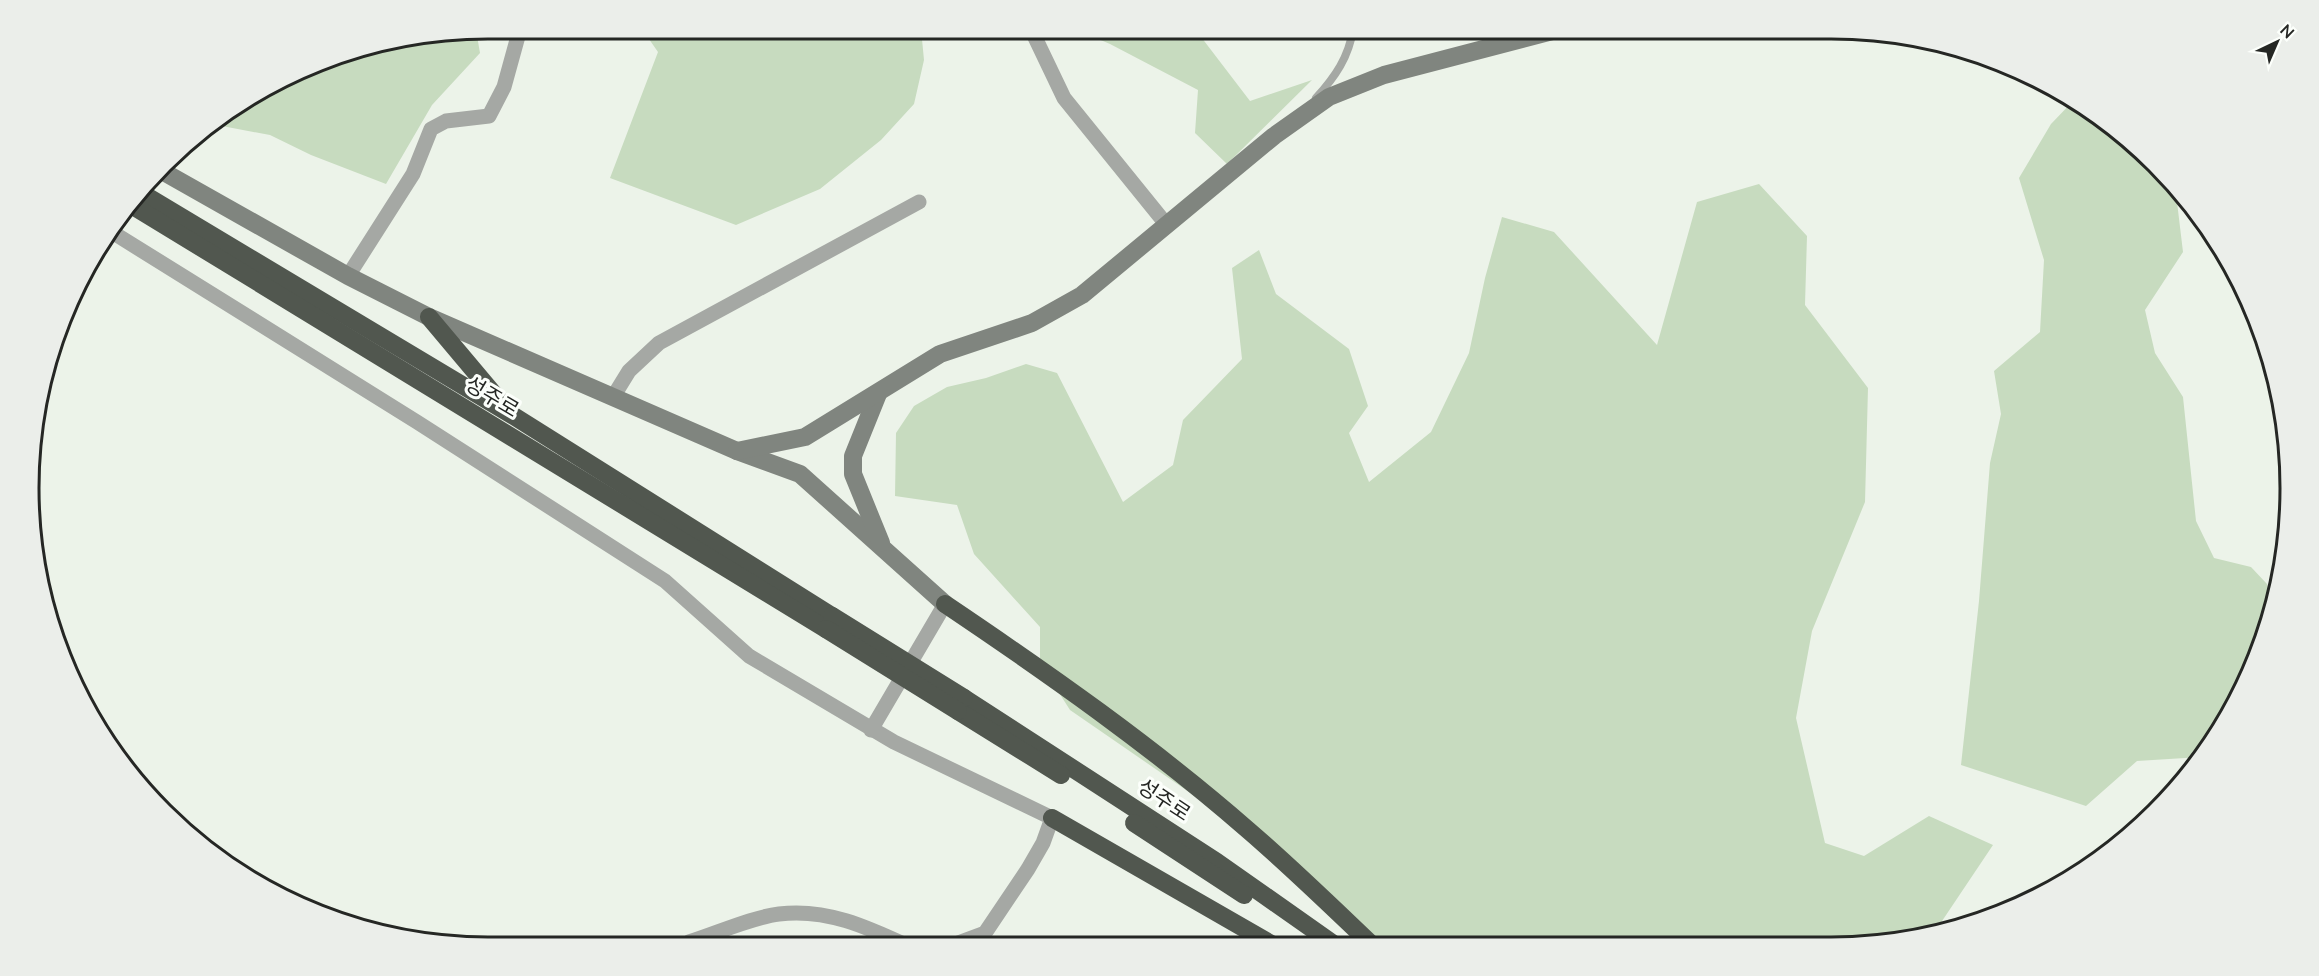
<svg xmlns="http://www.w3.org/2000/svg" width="2319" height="976" font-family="'Nunito Sans','Noto Sans KR',sans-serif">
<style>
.green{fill:#c7dbbf}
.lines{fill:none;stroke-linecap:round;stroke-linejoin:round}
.lane{stroke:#a5a8a4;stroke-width:8}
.street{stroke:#a5a8a4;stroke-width:15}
.secondary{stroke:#80857f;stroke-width:18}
.highway{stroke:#51574f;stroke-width:18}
.highway-bridge{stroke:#51574f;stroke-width:18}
.labels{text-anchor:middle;stroke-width:6;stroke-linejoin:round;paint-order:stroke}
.street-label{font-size:21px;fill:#252724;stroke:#fcfffb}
.rim{fill:none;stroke:#252724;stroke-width:3}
</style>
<rect width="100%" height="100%" fill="#ecf3e9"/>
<g class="green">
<path d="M642 29H921L924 60 914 104 881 140 820 189 736 225 610 178 658 52Z"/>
<path d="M1075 29H1195L1250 101 1312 80 1227 164 1195 133 1198 90 1110 44Z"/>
<path d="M476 30 480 53 432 105 386 184 311 155 270 135 222 126 214 122 258 90 340 53Z"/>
<path d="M2074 100 2134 143 2160 170 2177 202 2183 252 2145 310 2155 353 2183 397 2196 521 2214 558 2251 567 2267 584 2273 608 2266 636 2213 744 2201 757 2137 761 2086 806 1961 765 1979 601 1990 463 2001 414 1994 371 2040 332 2044 260 2019 178 2051 124Z"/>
<path d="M1759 184 1807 236 1805 305 1868 388 1865 502 1812 631 1796 718 1825 843 1864 856 1929 816 1993 845 1938 927 1891 944 1378 945 1202 801 1070 710 1040 663V627L974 554 957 505 895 496 896 433 914 406 947 387 986 378 1026 364 1057 373 1123 502 1173 465 1183 420 1242 359 1232 268 1259 250 1276 294 1349 349 1368 406 1349 433 1369 482 1431 432 1469 353 1485 278 1502 217 1554 232 1657 345 1697 202Z"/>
<path d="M836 941 847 946 774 947Z"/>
</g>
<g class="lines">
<path class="lane" d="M1316 98C1335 77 1349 57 1353 29"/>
<g class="street">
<path d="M1031 29 1064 98 1166 224"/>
<path d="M112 232 417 422 665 581 749 656 894 742 1052 818 1043 843 1028 869 985 933 950 946"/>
<path d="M348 276 413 174 431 129 446 121 489 116 504 87 520 29"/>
<path d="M613 397 629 371 659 343 919 202"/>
<path d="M871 730 945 604"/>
<path d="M682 947 689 942C715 934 753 917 779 914 826 908 867 927 908 946"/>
</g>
<g class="secondary">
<path d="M162 171 348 276 429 317 737 451 800 474 945 604"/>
<path d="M878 394 853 456V474L881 543"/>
<path d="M737 451 805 437 940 354 1032 323 1082 295 1274 136 1329 97 1384 75 1560 29"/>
</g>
<g class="highway">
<path d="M143 194 512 415 832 616"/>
<path d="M133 206 826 629"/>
<path d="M429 317 503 405"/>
<path d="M945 604C1049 674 1153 747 1248 830 1291 867 1331 906 1372 945"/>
<path d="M964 698 1217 862 1335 945"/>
<path d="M958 711 1061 775"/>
<path d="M1052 818 1273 945"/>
<path d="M1134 823 1244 895"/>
</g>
<g class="highway-bridge">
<path d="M832 616 964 698"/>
<path d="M826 629 958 711"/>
</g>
</g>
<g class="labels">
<g class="street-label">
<text transform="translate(492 397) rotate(31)" y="7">성주로</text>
<text transform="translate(1164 800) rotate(33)" y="7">성주로</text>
</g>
</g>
<path d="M0 0H2319V976H0ZM488 39H1831A449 449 0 0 1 2280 488V488A449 449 0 0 1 1831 937H488A449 449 0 0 1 39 488V488A449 449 0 0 1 488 39Z" fill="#ebeeea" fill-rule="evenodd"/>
<path class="rim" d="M488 39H1831A449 449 0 0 1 2280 488V488A449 449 0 0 1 1831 937H488A449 449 0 0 1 39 488V488A449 449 0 0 1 488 39Z"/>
<g transform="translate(2277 42) rotate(44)" stroke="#fcfffb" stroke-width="4.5" paint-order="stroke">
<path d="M0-4.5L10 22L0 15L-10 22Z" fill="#252724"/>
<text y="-9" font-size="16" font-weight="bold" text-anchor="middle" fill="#252724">N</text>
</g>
</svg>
